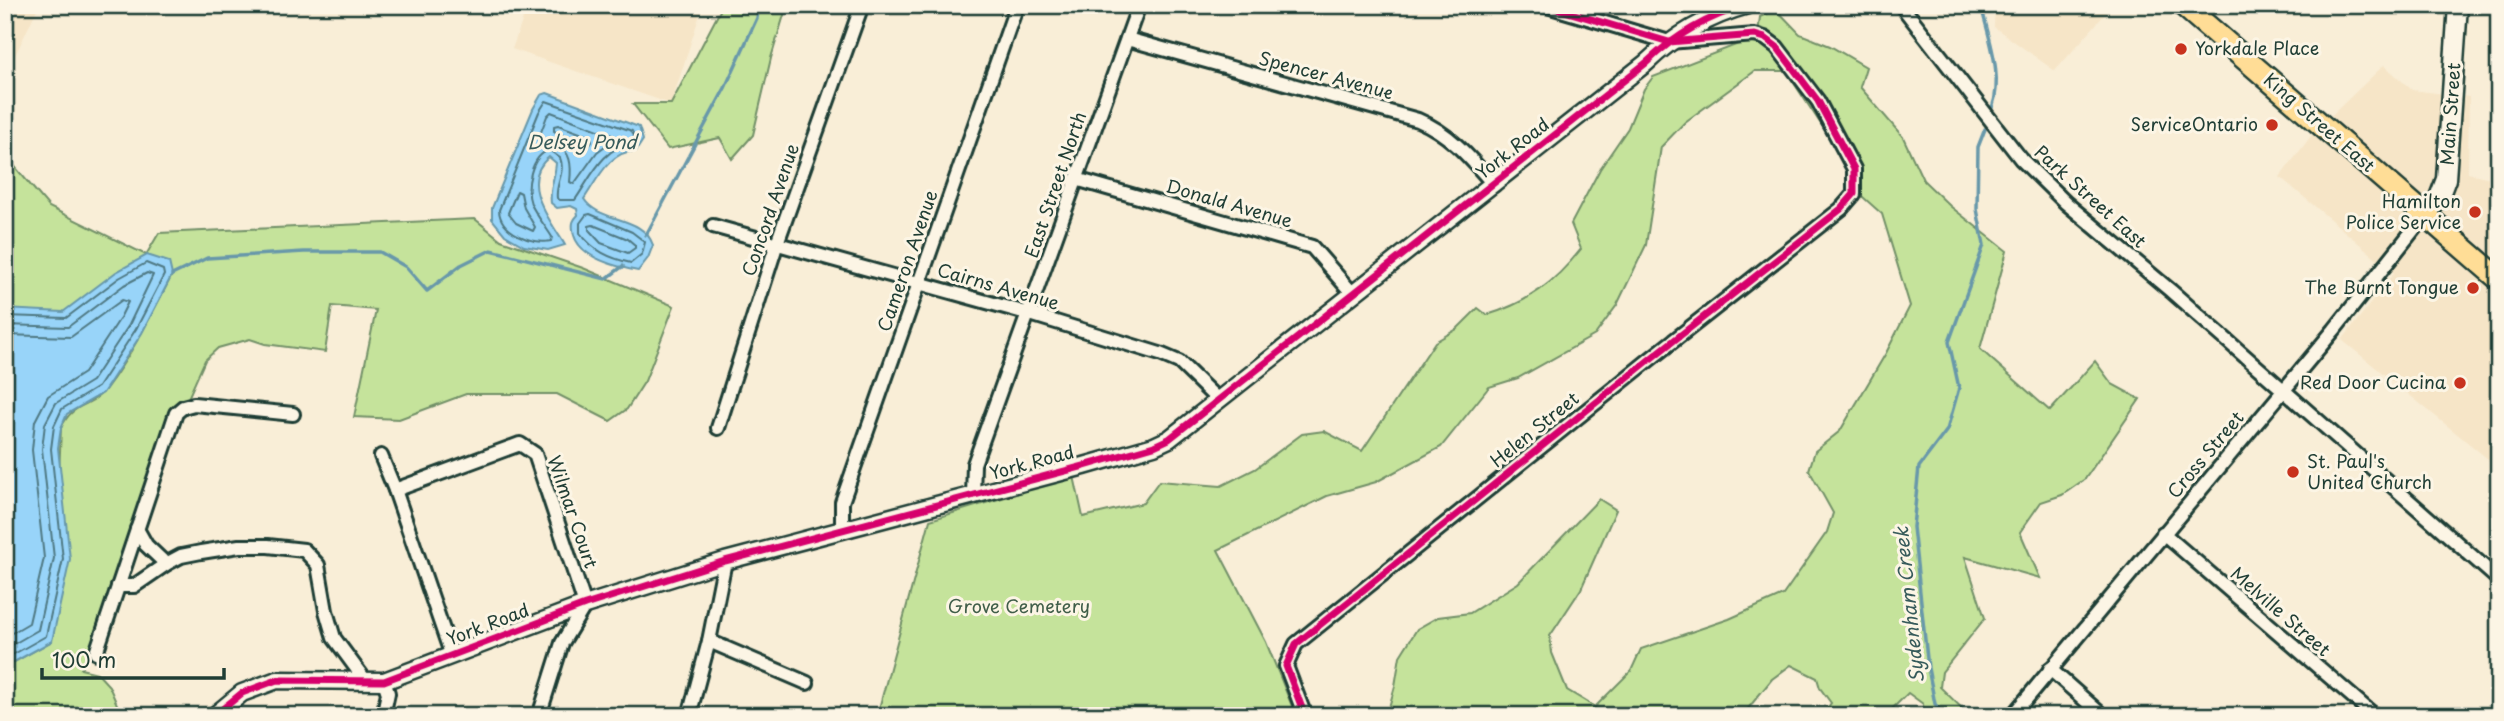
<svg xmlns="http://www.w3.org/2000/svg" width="2504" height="721" font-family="'Playpen Sans',sans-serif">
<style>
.built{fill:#f6e5c7}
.green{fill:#c5e39b;stroke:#729068;stroke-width:2}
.water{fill:#98d4f9;stroke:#6898aa;stroke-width:2}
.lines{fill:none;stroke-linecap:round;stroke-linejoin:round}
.shore{stroke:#4f7983;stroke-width:2}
.stream{stroke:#6898aa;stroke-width:3.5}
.minor-casing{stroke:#1f3d34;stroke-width:18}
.tertiary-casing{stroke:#1f3d34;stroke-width:21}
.secondary-casing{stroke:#1f3d34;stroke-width:23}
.primary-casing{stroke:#1f3d34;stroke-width:26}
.minor{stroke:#fcf5e5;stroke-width:12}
.tertiary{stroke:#fcf5e5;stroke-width:16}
.secondary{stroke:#fcf5e5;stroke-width:18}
.primary{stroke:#ffdd96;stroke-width:21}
.cycleway-casing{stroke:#fcf5e5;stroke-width:11}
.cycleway{stroke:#d6006c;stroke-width:7}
.poi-dot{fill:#c8321e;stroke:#fcf5e5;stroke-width:2.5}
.labels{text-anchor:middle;stroke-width:6;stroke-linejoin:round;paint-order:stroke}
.poi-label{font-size:18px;fill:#1f3d34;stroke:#fcf5e5;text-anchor:end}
.street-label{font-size:18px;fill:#1f3d34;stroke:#fcf5e5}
.park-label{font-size:18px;fill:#405e49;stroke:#fcf5e5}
.water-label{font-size:19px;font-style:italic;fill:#375b5b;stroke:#fcf5e5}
</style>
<rect width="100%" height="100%" fill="#f9eed7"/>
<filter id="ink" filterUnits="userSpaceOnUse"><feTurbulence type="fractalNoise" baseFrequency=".0143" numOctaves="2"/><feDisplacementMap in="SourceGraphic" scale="14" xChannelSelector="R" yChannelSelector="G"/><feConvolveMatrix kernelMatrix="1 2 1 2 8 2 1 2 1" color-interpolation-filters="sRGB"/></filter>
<g filter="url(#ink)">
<g class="built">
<path d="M5 5H39L5 77Z"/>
<path d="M528 5H703L671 104 512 49Z"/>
<path d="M1995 5H2113L2055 71 1994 27Z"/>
<path d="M2384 65 2412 90 2469 97 2468 173 2499 180V468L2342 340 2394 273 2280 177 2314 132Z"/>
</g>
<g class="green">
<path d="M723 5H787L771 58 753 135 732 159 720 138 668 149 633 104H671Z"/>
<path d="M1776 9 1800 34 1830 46 1866 67 1860 87 1903 137 1923 180 1950 206 2007 251 1980 349 2050 411 2095 361 2112 384 2140 399 2085 479 2062 495 2041 502 2020 532 2040 578 1965 557 1985 618 1942 672 1940 687 1970 716H1924L1923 704 1908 693 1885 716H1822L1831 703 1820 688 1817 678 1791 665 1772 679 1742 716H1382L1388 711 1395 686 1400 656 1417 629 1438 617 1470 613 1518 583 1599 499 1616 510 1581 589 1550 636 1552 653 1567 690 1595 707 1631 671 1641 649 1729 619 1783 595 1827 532 1833 513 1809 470 1815 451 1840 431 1886 353 1910 306 1882 214 1855 190 1849 167 1786 71H1755L1685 122 1661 147 1646 245 1617 305 1595 335 1518 378 1489 387 1441 447 1376 482 1327 496 1218 550 1266 642 1296 716H877L930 520 1074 476 1083 517 1143 503 1159 481 1221 486 1255 469 1302 434 1324 431 1362 451 1435 342 1457 329 1478 308 1487 315C1529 302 1554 283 1581 249L1571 224 1600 169 1628 128 1644 89 1653 77 1746 41 1757 44 1760 17Z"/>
<path d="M5 155 49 207 146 255 159 233 475 219 501 240 583 268 674 306 645 381 627 409 610 421 557 394H466L399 419 354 417 376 310 332 306 325 352 265 344 250 339 218 348 205 360 185 405 114 603 81 669 97 673 109 686 122 716H5V667L52 641 61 428C73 401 91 408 105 390 132 354 152 314 172 275L63 312 5 313Z"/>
</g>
<g class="water">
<path d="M547 93 639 127 643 140 636 151C610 150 597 180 584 199 599 223 643 215 653 245L648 258 638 271C617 267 575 257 573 230 572 223 573 220 578 215L577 209 571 206 557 208 551 203C549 188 555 178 556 163L549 157C518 182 550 220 565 245L548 250 524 246 505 235 492 219V208L533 109 541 95Z"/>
<path d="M147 255 169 262 172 275 142 333 103 393 67 414 61 428 58 448 70 559 52 641 5 667V309L63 312 116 272Z"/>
</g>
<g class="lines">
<g class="shore">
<path d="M546 101 632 131 635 139 633 143C603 146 590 179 575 200H560L557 198C555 184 566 172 560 158L549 150C531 156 525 187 531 204 536 215 546 227 552 237L551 241C532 245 500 232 499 210L539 112Z"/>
<path d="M551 112 614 136 613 140 597 152 574 184 570 182C572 164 571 152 555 142L541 143 538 140 547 116Z"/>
<path d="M558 125 591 137 592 142 584 152 580 153 568 138 554 131V126Z"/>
<path d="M517 191 521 193 524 208 535 227 533 231 516 223 508 213Z"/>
<path d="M590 214 632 232 645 242 642 254 631 263C609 258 594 251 580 233V223L586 215Z"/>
<path d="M593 225 628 239 635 245V248L628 253 601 243 589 230V226Z"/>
<path d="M5 316 66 318 119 278 146 263 163 270 164 275 136 329 98 387 62 409 54 426 51 449 63 559 46 636 5 659"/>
<path d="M5 325 68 327 124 285 147 273 153 275 129 325 92 381 56 403 45 424 42 449 54 558 38 630 5 649"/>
<path d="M5 335 71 337 122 300 128 302 119 320 84 373 48 396 35 421 32 450 44 558 29 623 5 637"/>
</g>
<g class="stream">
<path d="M1981 5C1988 36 2004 76 1992 108"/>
<path d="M646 235 725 88 757 18 759 5"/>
<path d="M172 275 207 258 304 252H380L406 267 427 291 461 265 491 250 606 279 623 266"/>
<path d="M1945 716 1935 704 1928 668 1913 527 1919 467 1947 430 1959 388 1949 342 1984 245 1977 209 1978 147 1985 129"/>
</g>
<g class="minor-casing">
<g id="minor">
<path d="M1901 5 2021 159 2066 203 2171 291 2499 580"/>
<path d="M1127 39 1418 120C1451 134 1471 159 1494 185"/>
<path d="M1076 179 1312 247 1353 294"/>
<path d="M713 226 1030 314 1160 354 1179 362 1218 400"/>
<path d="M718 428 777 243 862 5"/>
<path d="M381 456 395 490 452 656"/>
<path d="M395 490 520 444 535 454 585 605 562 643 539 716"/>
<path d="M973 496 974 464 1139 5"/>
<path d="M137 529 146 545 166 564"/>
<path d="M842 530V502L1017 5"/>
<path d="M2163 533 2375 716"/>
<path d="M118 586H134L166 564 181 556 201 552 239 546H268L304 550 318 565 326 611 334 638 365 680"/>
<path d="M709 641 807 683"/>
<path d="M96 653 176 413 183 407 194 404 293 414"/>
<path d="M2050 669 2103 716"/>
<path d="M383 716 388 693 384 681"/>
<path d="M689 716 709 641 725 561"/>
<path d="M1305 716 1286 666 1296 644 1649 360 1841 209 1854 194V169L1818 101 1777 47 1765 38 1755 35 1669 42 1544 5"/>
<path d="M2012 716 2334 330 2425 215"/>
</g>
</g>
<g class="tertiary-casing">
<path id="tertiary" d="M214 716 242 693 277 680 384 681 585 605 725 561 1084 466 1154 446 1169 439 1646 63C1675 35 1708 16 1748 5"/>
</g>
<g class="secondary-casing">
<path id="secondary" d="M2425 215 2438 200 2446 179 2458 5"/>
</g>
<g class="primary-casing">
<path id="primary" d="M2183 5 2499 279"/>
</g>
<use href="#minor" class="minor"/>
<use href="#tertiary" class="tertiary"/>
<use href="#secondary" class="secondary"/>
<use href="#primary" class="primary"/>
<g class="cycleway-casing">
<g id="cycleway">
<path d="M214 716 242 693 277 680 384 681 585 605 725 561 1084 466 1154 446 1169 439 1646 63C1675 35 1708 16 1748 5"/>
<path d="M1305 716 1286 666 1296 644 1649 360 1841 209 1854 194V169L1818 101 1777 47 1765 38 1755 35 1669 42 1544 5"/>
</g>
</g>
<use href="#cycleway" class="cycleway"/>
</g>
</g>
<g class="poi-dot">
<circle cx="2181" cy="49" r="7"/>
<circle cx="2272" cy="125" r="7"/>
<circle cx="2475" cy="212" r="7"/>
<circle cx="2473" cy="288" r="7"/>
<circle cx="2460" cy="383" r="7"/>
<circle cx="2293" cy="472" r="7"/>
</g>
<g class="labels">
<g class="poi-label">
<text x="2195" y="55" text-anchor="start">Yorkdale Place</text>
<text x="2258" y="131">ServiceOntario</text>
<text x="2461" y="208">Hamilton<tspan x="2461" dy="21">Police Service</tspan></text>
<text x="2459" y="294">The Burnt Tongue</text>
<text x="2446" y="389">Red Door Cucina</text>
<text x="2307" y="468" text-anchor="start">St. Paul's<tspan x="2307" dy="21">United Church</tspan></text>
</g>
<g class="street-label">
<text transform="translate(1326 76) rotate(15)" y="6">Spencer Avenue</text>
<text transform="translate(2451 114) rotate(-86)" y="6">Main Street</text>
<text transform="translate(2319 123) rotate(41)" y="6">King Street East</text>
<text transform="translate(1513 149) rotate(-38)" y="6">York Road</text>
<text transform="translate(1056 185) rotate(-71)" y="6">East Street North</text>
<text transform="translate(2090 197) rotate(42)" y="6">Park Street East</text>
<text transform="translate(1229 204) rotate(16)" y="6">Donald Avenue</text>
<text transform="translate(771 210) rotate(-71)" y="6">Concord Avenue</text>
<text transform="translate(908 261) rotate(-71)" y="6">Cameron Avenue</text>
<text transform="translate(998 287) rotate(16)" y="6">Cairns Avenue</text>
<text transform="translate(1535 430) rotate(-39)" y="6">Helen Street</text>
<text transform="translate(2206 455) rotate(-50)" y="6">Cross Street</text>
<text transform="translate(1032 463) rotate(-15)" y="6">York Road</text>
<text transform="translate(572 512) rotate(71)" y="6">Wilmar Court</text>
<text transform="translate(2280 612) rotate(41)" y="6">Melville Street</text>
<text transform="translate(488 625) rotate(-21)" y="6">York Road</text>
</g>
<g class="park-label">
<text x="1019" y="613">Grove Cemetery</text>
</g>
<g class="water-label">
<text x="582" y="149">Delsey Pond</text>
<text transform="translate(1909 605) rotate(-96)" y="7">Sydenham Creek</text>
</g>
</g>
<rect width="2504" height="721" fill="none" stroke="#fcf5e5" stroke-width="28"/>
<rect x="14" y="14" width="2476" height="693" fill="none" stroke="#1f3d34" stroke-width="2.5" filter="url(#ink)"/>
<path d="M42 668v10h182v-10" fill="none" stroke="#1f3d34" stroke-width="3.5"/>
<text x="52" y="668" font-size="21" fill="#1f3d34" stroke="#fcf5e5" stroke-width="5" paint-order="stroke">100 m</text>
</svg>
